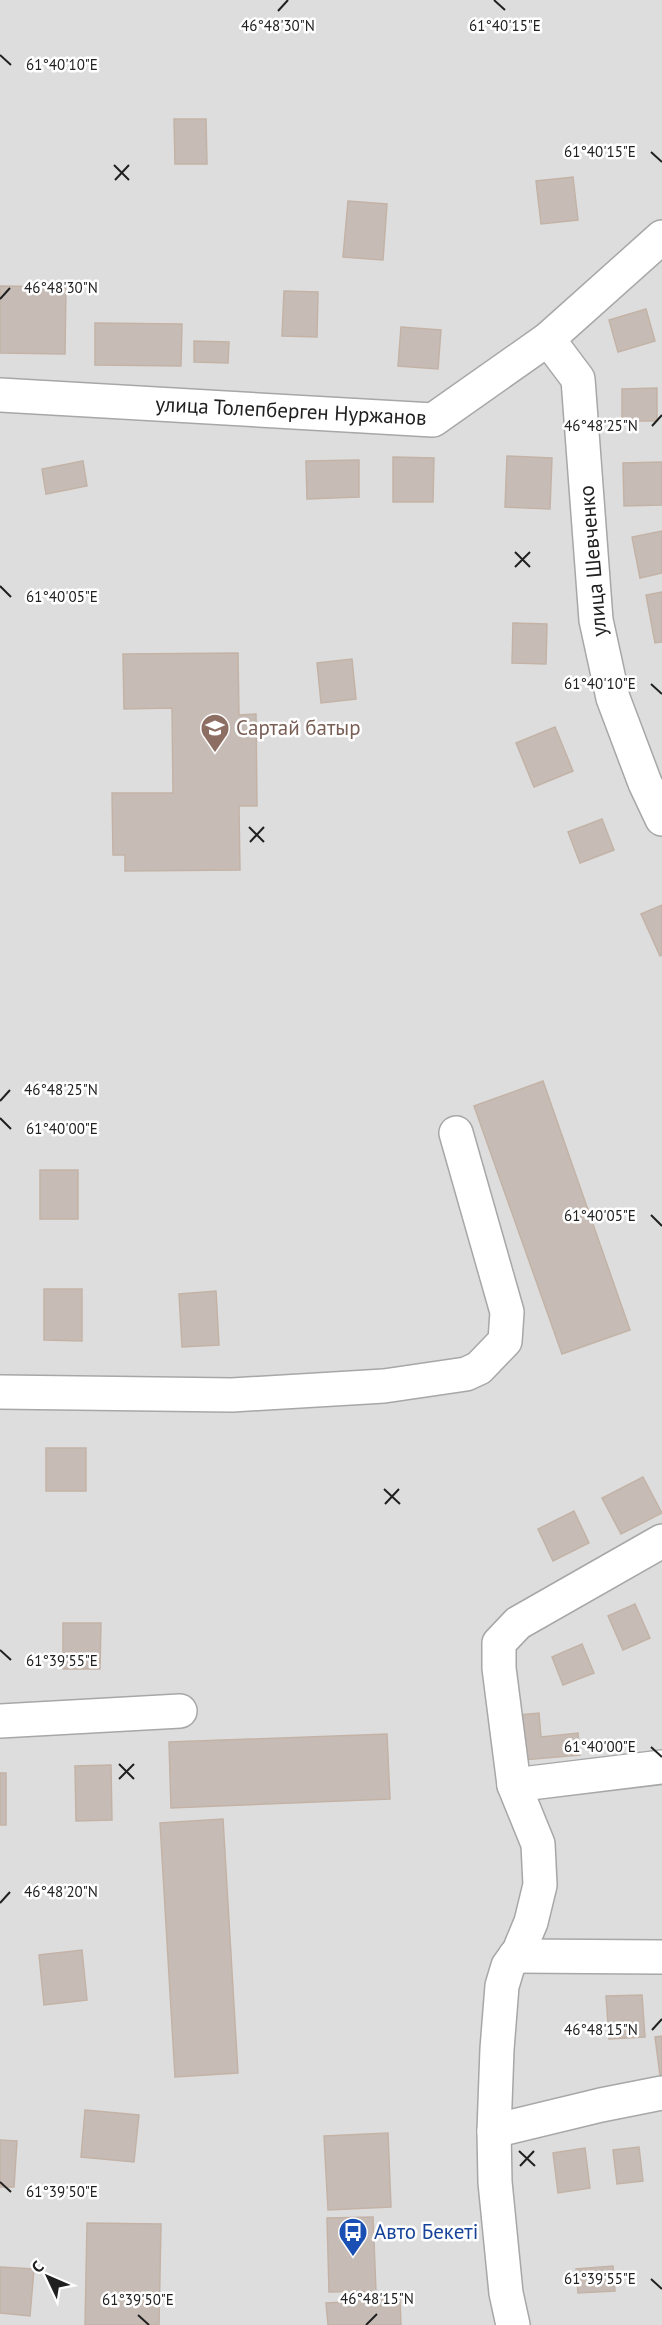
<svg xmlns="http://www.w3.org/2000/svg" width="662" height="2325" font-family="'PT Sans',sans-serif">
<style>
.residential{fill:#dedddd}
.building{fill:#c6bcb5;stroke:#c3b3a7;stroke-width:1.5}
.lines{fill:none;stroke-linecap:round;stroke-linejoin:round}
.minor-casing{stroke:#a7a7a7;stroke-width:36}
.minor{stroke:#fff;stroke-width:33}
.ticks{fill:none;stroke:#202020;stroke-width:2}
.labels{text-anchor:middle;stroke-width:5;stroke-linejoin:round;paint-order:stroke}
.street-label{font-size:21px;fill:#202020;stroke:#fff}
.education-label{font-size:21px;fill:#785e54;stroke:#fff;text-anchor:start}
.transit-label{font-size:21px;fill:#164399;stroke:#fff;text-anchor:start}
.ticks-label{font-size:15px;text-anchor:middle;fill:#202020;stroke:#fff;stroke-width:5;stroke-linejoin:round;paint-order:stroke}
</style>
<rect width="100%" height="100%" fill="#f1ede6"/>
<rect class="residential" x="0" y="0" width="662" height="2325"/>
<g class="building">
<path d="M174 119H206L207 164H175Z"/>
<path d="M573 177 578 220 541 224 536 181Z"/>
<path d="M348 201 387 204 383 260 343 257Z"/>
<path d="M0 286 66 287 65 354 0 353Z"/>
<path d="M284 291 318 292 317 337 282 336Z"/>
<path d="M646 309 655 341 618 352 609 320Z"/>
<path d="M95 323 182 324 181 366 95 365Z"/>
<path d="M401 327 441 330 438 369 398 366Z"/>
<path d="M194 341 229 342 228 363 194 362Z"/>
<path d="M657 388V421H622V389Z"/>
<path d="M507 456 552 458 550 509 505 507Z"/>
<path d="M393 457 434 458 433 502H393Z"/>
<path d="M359 460V497L307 499 306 461Z"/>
<path d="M83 461 87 486 46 494 42 469Z"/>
<path d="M662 462V505L624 506 623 463Z"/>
<path d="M662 531V573L640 578 632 537Z"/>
<path d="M662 592V642L655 643 646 595Z"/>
<path d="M513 623 547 624 546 664 512 663Z"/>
<path d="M238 653 239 715 256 714 257 806H239L240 870 125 871V855H113L112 793H173L172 708 124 709 123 654Z"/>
<path d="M352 659 356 699 321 703 317 663Z"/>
<path d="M555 727 573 771 534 787 516 743Z"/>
<path d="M602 819 614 850 580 863 568 832Z"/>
<path d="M662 905V955L660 956 641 914Z"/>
<path d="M543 1081 630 1330 562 1354 474 1106Z"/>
<rect x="40" y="1170" width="38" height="49"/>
<path d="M44 1289H82V1341L44 1340Z"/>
<path d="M216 1291 219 1345 182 1347 179 1294Z"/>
<rect x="46" y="1448" width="40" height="43"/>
<path d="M643 1477 662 1513 621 1534 602 1498Z"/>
<path d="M574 1511 589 1543 553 1561 538 1529Z"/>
<path d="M635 1604 650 1638 623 1650 608 1616Z"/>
<path d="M63 1623H101L100 1669H63Z"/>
<path d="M582 1644 594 1673 563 1685 552 1657Z"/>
<path d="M539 1713 541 1737 578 1733 580 1755 523 1760 519 1715Z"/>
<path d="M387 1734 390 1799 171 1808 169 1742Z"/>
<path d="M111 1765 112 1820 76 1821 75 1766Z"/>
<rect x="0" y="1773" width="6" height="52"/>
<path d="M223 1819 238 2073 175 2077 160 1823Z"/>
<path d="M82 1950 87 2000 44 2005 39 1955Z"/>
<path d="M642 1995 645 2037 609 2039 606 1996Z"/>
<path d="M662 2036V2076H660L655 2037Z"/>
<path d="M85 2110 139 2115 134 2162 81 2157Z"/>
<path d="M388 2133 391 2207 328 2210 324 2136Z"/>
<path d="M0 2140 17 2141 14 2187H0Z"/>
<path d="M639 2147 643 2181 617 2184 613 2150Z"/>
<path d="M585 2148 590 2188 558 2193 553 2153Z"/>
<path d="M373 2217 376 2291 329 2292 327 2218Z"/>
<path d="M87 2223 161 2224 159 2325H85Z"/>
<path d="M613 2266 615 2291 578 2293 576 2269Z"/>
<path d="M0 2267 34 2269 30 2316 0 2313Z"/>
<path d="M400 2299 401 2325H328L326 2303Z"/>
</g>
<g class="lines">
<g class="minor-casing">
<g id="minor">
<path d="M548 339 578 379 596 620 613 698 645 783 662 819"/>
<path d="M0 395 433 420 548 339 662 237"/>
<path d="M0 1392 232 1395 384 1386 466 1374 479 1368 505 1341 507 1312 456 1133"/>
<path d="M0 1721 180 1711"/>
<path d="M514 1785 662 1767"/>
<path d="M515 1956 662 1957"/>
<path d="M494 2131 601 2105 662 2093"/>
<path d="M513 2325 506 2293 495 2182 494 2131 497 2049 502 1986 508 1966 519 1951 531 1922 540 1885 538 1844 514 1785 499 1668V1643L518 1623 662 1541"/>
</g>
</g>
<use href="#minor" class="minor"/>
</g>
<path class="ticks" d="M494 0 505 10M278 11 288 0M0 55 11 65M651 152 662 162M114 165 129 180M115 180 129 165M0 299 10 288M652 426 662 415M515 552 530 567M515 567 530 552M0 586 11 597M651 684 662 694M249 827 264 842M250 842 264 827M0 1101 10 1090M0 1118 11 1129M651 1215 662 1226M384 1489 400 1504M385 1504 399 1489M0 1650 11 1660M651 1747 662 1757M119 1764 134 1779M119 1779 134 1764M0 1903 10 1892M652 2030 662 2019M519 2151 535 2166M520 2166 534 2151M0 2182 11 2192M651 2279 662 2289M138 2315 149 2325M366 2325 377 2314"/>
<defs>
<g id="school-pin" transform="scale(1.5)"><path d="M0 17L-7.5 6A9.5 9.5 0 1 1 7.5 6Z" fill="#8d6e63" stroke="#fff"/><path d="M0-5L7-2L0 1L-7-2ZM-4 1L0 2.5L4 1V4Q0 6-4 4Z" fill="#fff"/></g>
<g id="bus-pin" transform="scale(1.5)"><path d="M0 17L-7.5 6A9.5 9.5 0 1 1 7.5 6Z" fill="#1a4fb4" stroke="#fff"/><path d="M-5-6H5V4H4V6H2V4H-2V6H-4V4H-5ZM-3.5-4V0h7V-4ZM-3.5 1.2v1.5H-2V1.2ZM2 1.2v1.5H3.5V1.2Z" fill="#fff"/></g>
</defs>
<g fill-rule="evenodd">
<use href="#school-pin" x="215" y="728"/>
<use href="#bus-pin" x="353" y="2232"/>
</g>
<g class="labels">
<g class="street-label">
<text transform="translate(291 411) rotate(3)" y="7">улица Толепберген Нуржанов</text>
<text transform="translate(593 561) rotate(-95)" y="7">улица Шевченко</text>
</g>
<g class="education-label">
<text x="236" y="735">Сартай батыр</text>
</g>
<g class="transit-label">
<text x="374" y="2239">Авто Бекетi</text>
</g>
</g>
<g class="ticks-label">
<text x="505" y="31">61°40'15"E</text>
<text x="278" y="31">46°48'30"N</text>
<text x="62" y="70">61°40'10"E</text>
<text x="600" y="157">61°40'15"E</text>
<text x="61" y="293">46°48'30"N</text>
<text x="601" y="431">46°48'25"N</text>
<text x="62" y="602">61°40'05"E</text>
<text x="600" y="689">61°40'10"E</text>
<text x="61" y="1095">46°48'25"N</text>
<text x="62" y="1134">61°40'00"E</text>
<text x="600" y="1221">61°40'05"E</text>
<text x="62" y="1666">61°39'55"E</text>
<text x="600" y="1752">61°40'00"E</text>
<text x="61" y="1897">46°48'20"N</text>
<text x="601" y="2035">46°48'15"N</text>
<text x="62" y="2197">61°39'50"E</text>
<text x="600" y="2284">61°39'55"E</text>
<text x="377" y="2304">46°48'15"N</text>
<text x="138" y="2305">61°39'50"E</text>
</g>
<g transform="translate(48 2277) rotate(314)" stroke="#ffffff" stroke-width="4.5" paint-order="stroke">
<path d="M0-4.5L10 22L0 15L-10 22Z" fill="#202020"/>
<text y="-9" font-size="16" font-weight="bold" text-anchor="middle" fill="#202020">С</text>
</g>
</svg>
